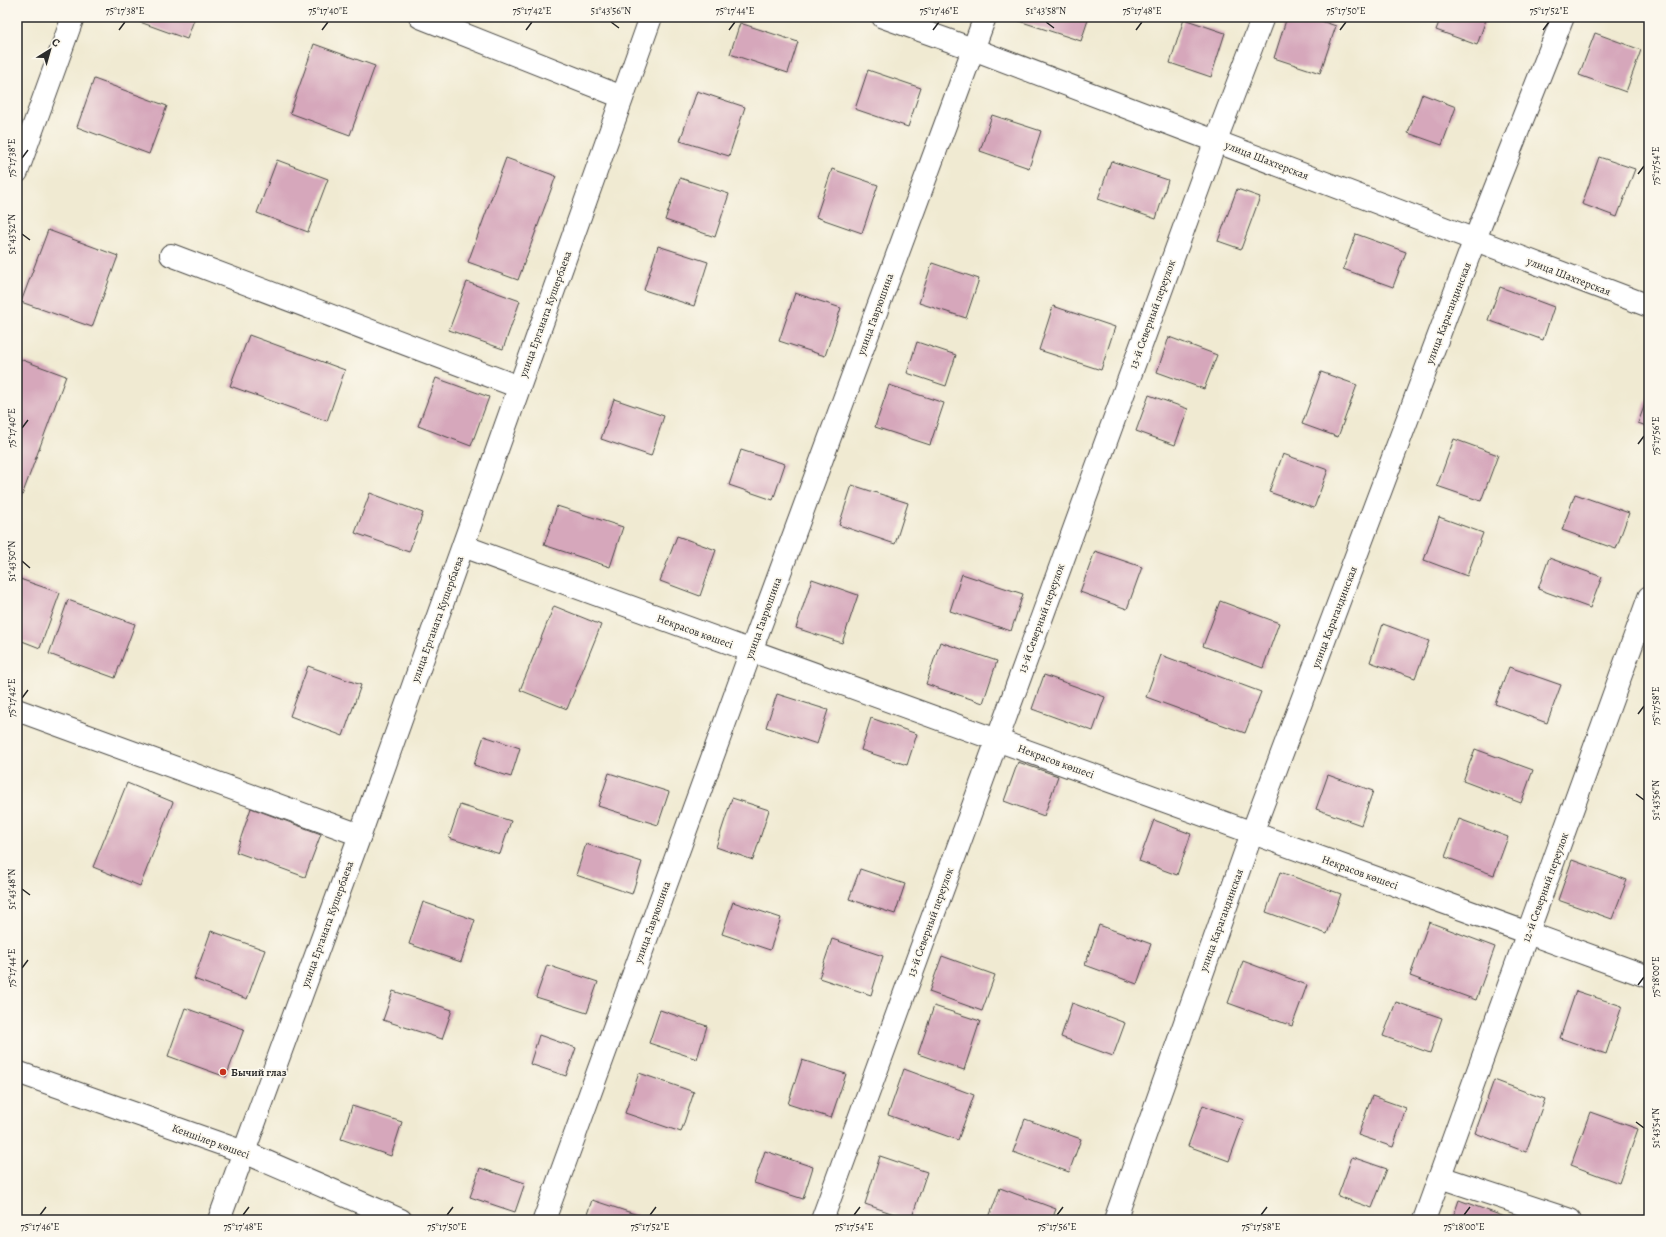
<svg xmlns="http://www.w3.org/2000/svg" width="1666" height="1237" font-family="Alegreya,serif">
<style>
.building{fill:#d6a7bb}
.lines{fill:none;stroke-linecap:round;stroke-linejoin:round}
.minor-casing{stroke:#494844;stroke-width:24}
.minor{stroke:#fff;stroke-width:22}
.ticks{fill:none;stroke:#2b2b2b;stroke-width:1.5}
.poi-dot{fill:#c8321e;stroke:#fbf7ec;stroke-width:1.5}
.labels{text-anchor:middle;stroke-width:3.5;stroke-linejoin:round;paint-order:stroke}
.street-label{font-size:11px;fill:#2b2b2b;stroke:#fbf7ec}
.poi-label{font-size:11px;font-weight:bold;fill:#2b2b2b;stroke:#fbf7ec;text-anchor:start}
.neatline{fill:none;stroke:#2b2b2b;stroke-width:1.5}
.ticks-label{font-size:10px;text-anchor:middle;fill:#2b2b2b}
</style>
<rect width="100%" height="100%" fill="#fbf7ec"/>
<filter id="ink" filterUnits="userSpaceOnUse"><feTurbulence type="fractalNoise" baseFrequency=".025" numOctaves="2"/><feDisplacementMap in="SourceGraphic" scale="8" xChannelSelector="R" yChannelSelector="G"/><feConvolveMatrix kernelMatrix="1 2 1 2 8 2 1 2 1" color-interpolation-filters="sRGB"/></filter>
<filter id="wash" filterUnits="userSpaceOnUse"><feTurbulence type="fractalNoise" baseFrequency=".012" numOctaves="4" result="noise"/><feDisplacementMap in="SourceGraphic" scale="16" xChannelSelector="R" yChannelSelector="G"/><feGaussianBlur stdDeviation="0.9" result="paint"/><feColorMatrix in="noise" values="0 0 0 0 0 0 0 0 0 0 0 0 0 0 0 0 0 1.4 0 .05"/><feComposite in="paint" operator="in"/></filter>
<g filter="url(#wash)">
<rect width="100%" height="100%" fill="#f0ead2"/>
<g id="blocks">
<g class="building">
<path d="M126 17H195L187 39Z"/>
<path d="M1021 17H1089L1081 41 1019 21Z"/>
<path d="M1287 17H1310L1336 26 1320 73 1274 58Z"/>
<path d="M1441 17H1487L1477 45 1436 30Z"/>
<path d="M1184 19 1225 33 1211 77 1170 63Z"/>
<path d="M740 23 798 42 788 73 730 54Z"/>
<path d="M1595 33 1641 50 1626 92 1579 75Z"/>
<path d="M314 44 375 66 350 135 290 113Z"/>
<path d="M868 70 921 88 908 127 855 109Z"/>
<path d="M94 79 167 106 149 154 77 127Z"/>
<path d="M697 91 745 107 729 156 680 141Z"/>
<path d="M1422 94 1456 107 1442 145 1408 133Z"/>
<path d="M992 115 1041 131 1029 168 980 151Z"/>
<path d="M1599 157 1635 169 1617 217 1582 204Z"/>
<path d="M506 158 556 176 518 280 468 262Z"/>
<path d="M277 160 328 179 308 232 257 213Z"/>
<path d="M1111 161 1168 180 1156 219 1098 199Z"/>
<path d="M832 169 878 185 862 233 816 217Z"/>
<path d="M680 178 729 194 715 237 665 220Z"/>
<path d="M1237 189 1260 197 1241 249 1218 241Z"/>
<path d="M48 230 118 256 92 327 21 302Z"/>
<path d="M1356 234 1406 252 1393 287 1343 269Z"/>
<path d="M658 246 708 262 694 306 644 290Z"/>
<path d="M932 263 979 279 966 318 919 303Z"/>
<path d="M467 282 520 301 503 349 449 330Z"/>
<path d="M1500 287 1554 307 1543 340 1488 320Z"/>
<path d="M795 293 841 308 825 356 779 341Z"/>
<path d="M1053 306 1115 327 1101 370 1039 350Z"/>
<path d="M249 335 345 370 327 421 230 386Z"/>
<path d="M1169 337 1217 355 1204 389 1157 372Z"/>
<path d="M917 342 956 355 946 386 907 373Z"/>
<path d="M17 358 66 376 17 509Z"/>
<path d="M1321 372 1357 385 1338 437 1302 424Z"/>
<path d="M436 378 489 397 471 446 418 426Z"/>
<path d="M889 385 944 403 930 445 875 427Z"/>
<path d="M1649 393V427L1638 423Z"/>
<path d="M1149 395 1188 409 1175 445 1136 431Z"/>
<path d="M614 399 664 416 651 456 601 439Z"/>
<path d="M1454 439 1498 455 1481 501 1437 486Z"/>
<path d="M741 450 785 464 773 500 729 485Z"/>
<path d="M1283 454 1328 470 1314 508 1269 492Z"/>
<path d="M852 485 908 503 895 544 839 525Z"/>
<path d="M370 493 423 513 409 552 355 533Z"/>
<path d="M1575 494 1629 513 1616 549 1562 530Z"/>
<path d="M557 506 623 527 610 567 544 545Z"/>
<path d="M1439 517 1483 533 1467 576 1424 560Z"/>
<path d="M677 536 716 550 700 596 660 581Z"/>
<path d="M1095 551 1142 567 1127 609 1080 592Z"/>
<path d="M1549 558 1602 577 1590 608 1538 589Z"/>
<path d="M962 574 1023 594 1011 631 950 611Z"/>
<path d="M17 578 60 593 40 648 17 639Z"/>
<path d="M812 579 858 595 842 643 796 628Z"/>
<path d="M68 600 135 624 115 678 49 654Z"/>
<path d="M1220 601 1279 623 1263 668 1203 646Z"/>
<path d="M554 606 601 625 567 709 520 690Z"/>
<path d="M1383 624 1429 641 1415 678 1370 662Z"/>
<path d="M940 642 997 661 983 703 926 684Z"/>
<path d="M1161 655 1261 692 1245 733 1146 697Z"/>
<path d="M308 666 361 685 343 736 290 716Z"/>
<path d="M1509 667 1561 685 1547 723 1495 704Z"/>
<path d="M1044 675 1105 697 1093 731 1032 709Z"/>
<path d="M777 694 828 710 817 744 766 727Z"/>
<path d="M871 718 917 734 907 765 861 750Z"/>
<path d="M484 736 520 748 511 777 474 765Z"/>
<path d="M1475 749 1533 770 1521 803 1463 781Z"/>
<path d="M1018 762 1058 776 1044 816 1004 801Z"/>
<path d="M609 773 669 792 658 825 598 806Z"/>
<path d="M1328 775 1373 791 1361 825 1316 809Z"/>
<path d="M127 783 173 802 140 886 93 867Z"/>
<path d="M732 798 769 810 753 860 716 847Z"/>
<path d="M460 805 511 821 500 854 449 838Z"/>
<path d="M251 808 321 834 305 877 236 852Z"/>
<path d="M1459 819 1508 837 1494 875 1445 857Z"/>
<path d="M1154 820 1191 834 1177 875 1139 861Z"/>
<path d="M586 844 642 862 632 894 576 875Z"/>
<path d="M1572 860 1627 880 1612 919 1558 900Z"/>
<path d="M860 869 905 884 895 914 849 899Z"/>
<path d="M1280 872 1341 894 1327 934 1266 912Z"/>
<path d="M423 902 475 920 461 962 409 944Z"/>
<path d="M733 902 781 918 770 950 722 934Z"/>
<path d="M1429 922 1495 947 1476 1000 1410 976Z"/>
<path d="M1099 925 1151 944 1137 984 1085 965Z"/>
<path d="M211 931 265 950 247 999 194 979Z"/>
<path d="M832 939 883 956 871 995 819 978Z"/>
<path d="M942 956 995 975 982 1011 929 992Z"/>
<path d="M1243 961 1307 985 1292 1026 1228 1003Z"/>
<path d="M547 965 598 982 587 1013 536 997Z"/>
<path d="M393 991 452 1010 442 1039 383 1020Z"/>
<path d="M1576 991 1622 1006 1606 1054 1560 1038Z"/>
<path d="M1396 1002 1442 1018 1430 1053 1383 1036Z"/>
<path d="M1072 1003 1125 1023 1113 1056 1061 1037Z"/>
<path d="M934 1006 980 1021 964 1070 918 1054Z"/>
<path d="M185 1008 244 1029 226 1077 168 1056Z"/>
<path d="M660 1010 707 1026 697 1059 649 1043Z"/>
<path d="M539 1035 576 1048 566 1076 530 1064Z"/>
<path d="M802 1060 846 1074 831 1118 788 1104Z"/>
<path d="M904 1069 974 1095 958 1140 888 1115Z"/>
<path d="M639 1073 694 1092 681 1132 625 1113Z"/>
<path d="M1494 1080 1545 1099 1526 1152 1475 1133Z"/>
<path d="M1372 1096 1406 1108 1393 1147 1358 1135Z"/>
<path d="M1203 1105 1244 1120 1229 1161 1188 1146Z"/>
<path d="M352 1106 402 1122 391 1156 341 1139Z"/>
<path d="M1590 1112 1638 1129 1619 1183 1571 1165Z"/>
<path d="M1025 1119 1081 1139 1069 1172 1013 1152Z"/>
<path d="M765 1151 813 1167 803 1199 754 1183Z"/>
<path d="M880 1156 927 1172 911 1220 865 1204Z"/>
<path d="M1352 1157 1387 1169 1372 1208 1338 1196Z"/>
<path d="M480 1168 525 1183 515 1212 470 1197Z"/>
<path d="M1000 1188 1056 1209 1052 1220H988Z"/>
<path d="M592 1200 647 1218 646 1220H585Z"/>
<path d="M1459 1200 1513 1220H1452Z"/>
</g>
</g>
</g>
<g filter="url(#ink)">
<use href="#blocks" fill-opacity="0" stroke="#494844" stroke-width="1"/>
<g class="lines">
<g class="minor-casing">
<g id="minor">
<path d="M420 17 622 97"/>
<path d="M883 17 973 49 1649 306"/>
<path d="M17 172 73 17"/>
<path d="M171 255 519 387"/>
<path d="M463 546 1649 977"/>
<path d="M17 710 360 835"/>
<path d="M17 1072 244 1152 401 1220"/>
<path d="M1440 1177 1570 1220"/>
<path d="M219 1220 360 835 651 17"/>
<path d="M544 1220 751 651 985 17"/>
<path d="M822 1220 1216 140 1263 17"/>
<path d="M1115 1220 1252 833 1475 239 1563 17"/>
<path d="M1424 1220 1649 597"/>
</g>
</g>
<use href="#minor" class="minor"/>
</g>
</g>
<path class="ticks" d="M611 22 619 28M1046 22 1054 28M119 30 125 22M322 30 328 22M526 30 532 22M729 30 735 22M933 30 939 22M1136 30 1142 22M1340 30 1346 22M1543 30 1549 22M22 158 28 150M1638 174 1644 166M22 234 30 240M22 428 28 420M1638 444 1644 436M22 561 30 568M22 698 28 690M1638 714 1644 706M1636 794 1644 800M22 889 30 895M22 968 28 960M1638 985 1644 977M1636 1122 1644 1128M40 1215 46 1207M243 1215 249 1207M447 1215 453 1207M650 1215 656 1207M854 1215 860 1207M1057 1215 1063 1207M1261 1215 1267 1207M1464 1215 1470 1207"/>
<circle class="poi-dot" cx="223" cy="1072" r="4"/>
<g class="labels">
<g class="street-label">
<text transform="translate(1267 160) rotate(21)" y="4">улица Шахтерская</text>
<text transform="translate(1569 276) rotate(21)" y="4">улица Шахтерская</text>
<text transform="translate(1448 313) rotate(-69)" y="4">улица Карагандинская</text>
<text transform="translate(545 314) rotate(-70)" y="4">улица Ерганата Кушербаева</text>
<text transform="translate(875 314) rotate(-70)" y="4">улица Гаврюшина</text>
<text transform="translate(1152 314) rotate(-70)" y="4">13-й Северный переулок</text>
<text transform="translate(1334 617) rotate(-69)" y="4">улица Карагандинская</text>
<text transform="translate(763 618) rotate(-70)" y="4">улица Гаврюшина</text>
<text transform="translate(1041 618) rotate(-70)" y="4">13-й Северный переулок</text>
<text transform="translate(437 619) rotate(-70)" y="4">улица Ерганата Кушербаева</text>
<text transform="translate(695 631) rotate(20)" y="4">Некрасов көшесі</text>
<text transform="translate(1056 761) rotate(20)" y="4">Некрасов көшесі</text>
<text transform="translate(1360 872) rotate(20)" y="4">Некрасов көшесі</text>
<text transform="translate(1545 887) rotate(-70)" y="4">12-й Северный переулок</text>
<text transform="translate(1221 920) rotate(-70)" y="4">улица Карагандинская</text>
<text transform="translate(652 922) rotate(-70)" y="4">улица Гаврюшина</text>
<text transform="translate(930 922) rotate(-70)" y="4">13-й Северный переулок</text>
<text transform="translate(327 924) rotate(-70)" y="4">улица Ерганата Кушербаева</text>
<text transform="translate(211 1141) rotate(20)" y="4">Кеншілер көшесі</text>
</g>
<g class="poi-label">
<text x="231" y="1076">Бычий глаз</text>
</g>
</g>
<rect width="1666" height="1237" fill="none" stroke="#fbf7ec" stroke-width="44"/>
<g transform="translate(50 50) rotate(37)" stroke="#fbf7ec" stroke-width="3" paint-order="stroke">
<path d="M0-3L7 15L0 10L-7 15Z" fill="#2b2b2b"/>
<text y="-6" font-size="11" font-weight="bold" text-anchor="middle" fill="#2b2b2b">С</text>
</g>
<rect x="22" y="22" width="1622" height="1193" class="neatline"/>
<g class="ticks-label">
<text x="125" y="14">75°17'38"E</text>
<text x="328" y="14">75°17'40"E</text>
<text x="532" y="14">75°17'42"E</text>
<text x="611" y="14">51°43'56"N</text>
<text x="735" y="14">75°17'44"E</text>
<text x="939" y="14">75°17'46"E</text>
<text x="1046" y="14">51°43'58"N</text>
<text x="1142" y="14">75°17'48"E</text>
<text x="1346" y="14">75°17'50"E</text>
<text x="1549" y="14">75°17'52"E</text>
<text transform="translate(11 158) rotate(-90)" y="4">75°17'38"E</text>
<text transform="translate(1655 166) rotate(-90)" y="4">75°17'54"E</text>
<text transform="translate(11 234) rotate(-90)" y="4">51°43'52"N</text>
<text transform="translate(11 428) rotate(-90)" y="4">75°17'40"E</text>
<text transform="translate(1655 436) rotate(-90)" y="4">75°17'56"E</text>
<text transform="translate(11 561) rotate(-90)" y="4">51°43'50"N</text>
<text transform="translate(11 698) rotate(-90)" y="4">75°17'42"E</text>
<text transform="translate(1655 706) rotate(-90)" y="4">75°17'58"E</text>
<text transform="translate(1655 800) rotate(-90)" y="4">51°43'56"N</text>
<text transform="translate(11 889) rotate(-90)" y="4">51°43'48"N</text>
<text transform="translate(11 968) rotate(-90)" y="4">75°17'44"E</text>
<text transform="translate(1655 977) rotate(-90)" y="4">75°18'00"E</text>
<text transform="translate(1655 1128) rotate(-90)" y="4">51°43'54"N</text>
<text x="40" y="1230">75°17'46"E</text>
<text x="243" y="1230">75°17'48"E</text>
<text x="447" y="1230">75°17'50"E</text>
<text x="650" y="1230">75°17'52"E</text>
<text x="854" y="1230">75°17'54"E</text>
<text x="1057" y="1230">75°17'56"E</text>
<text x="1261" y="1230">75°17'58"E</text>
<text x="1464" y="1230">75°18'00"E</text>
</g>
</svg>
